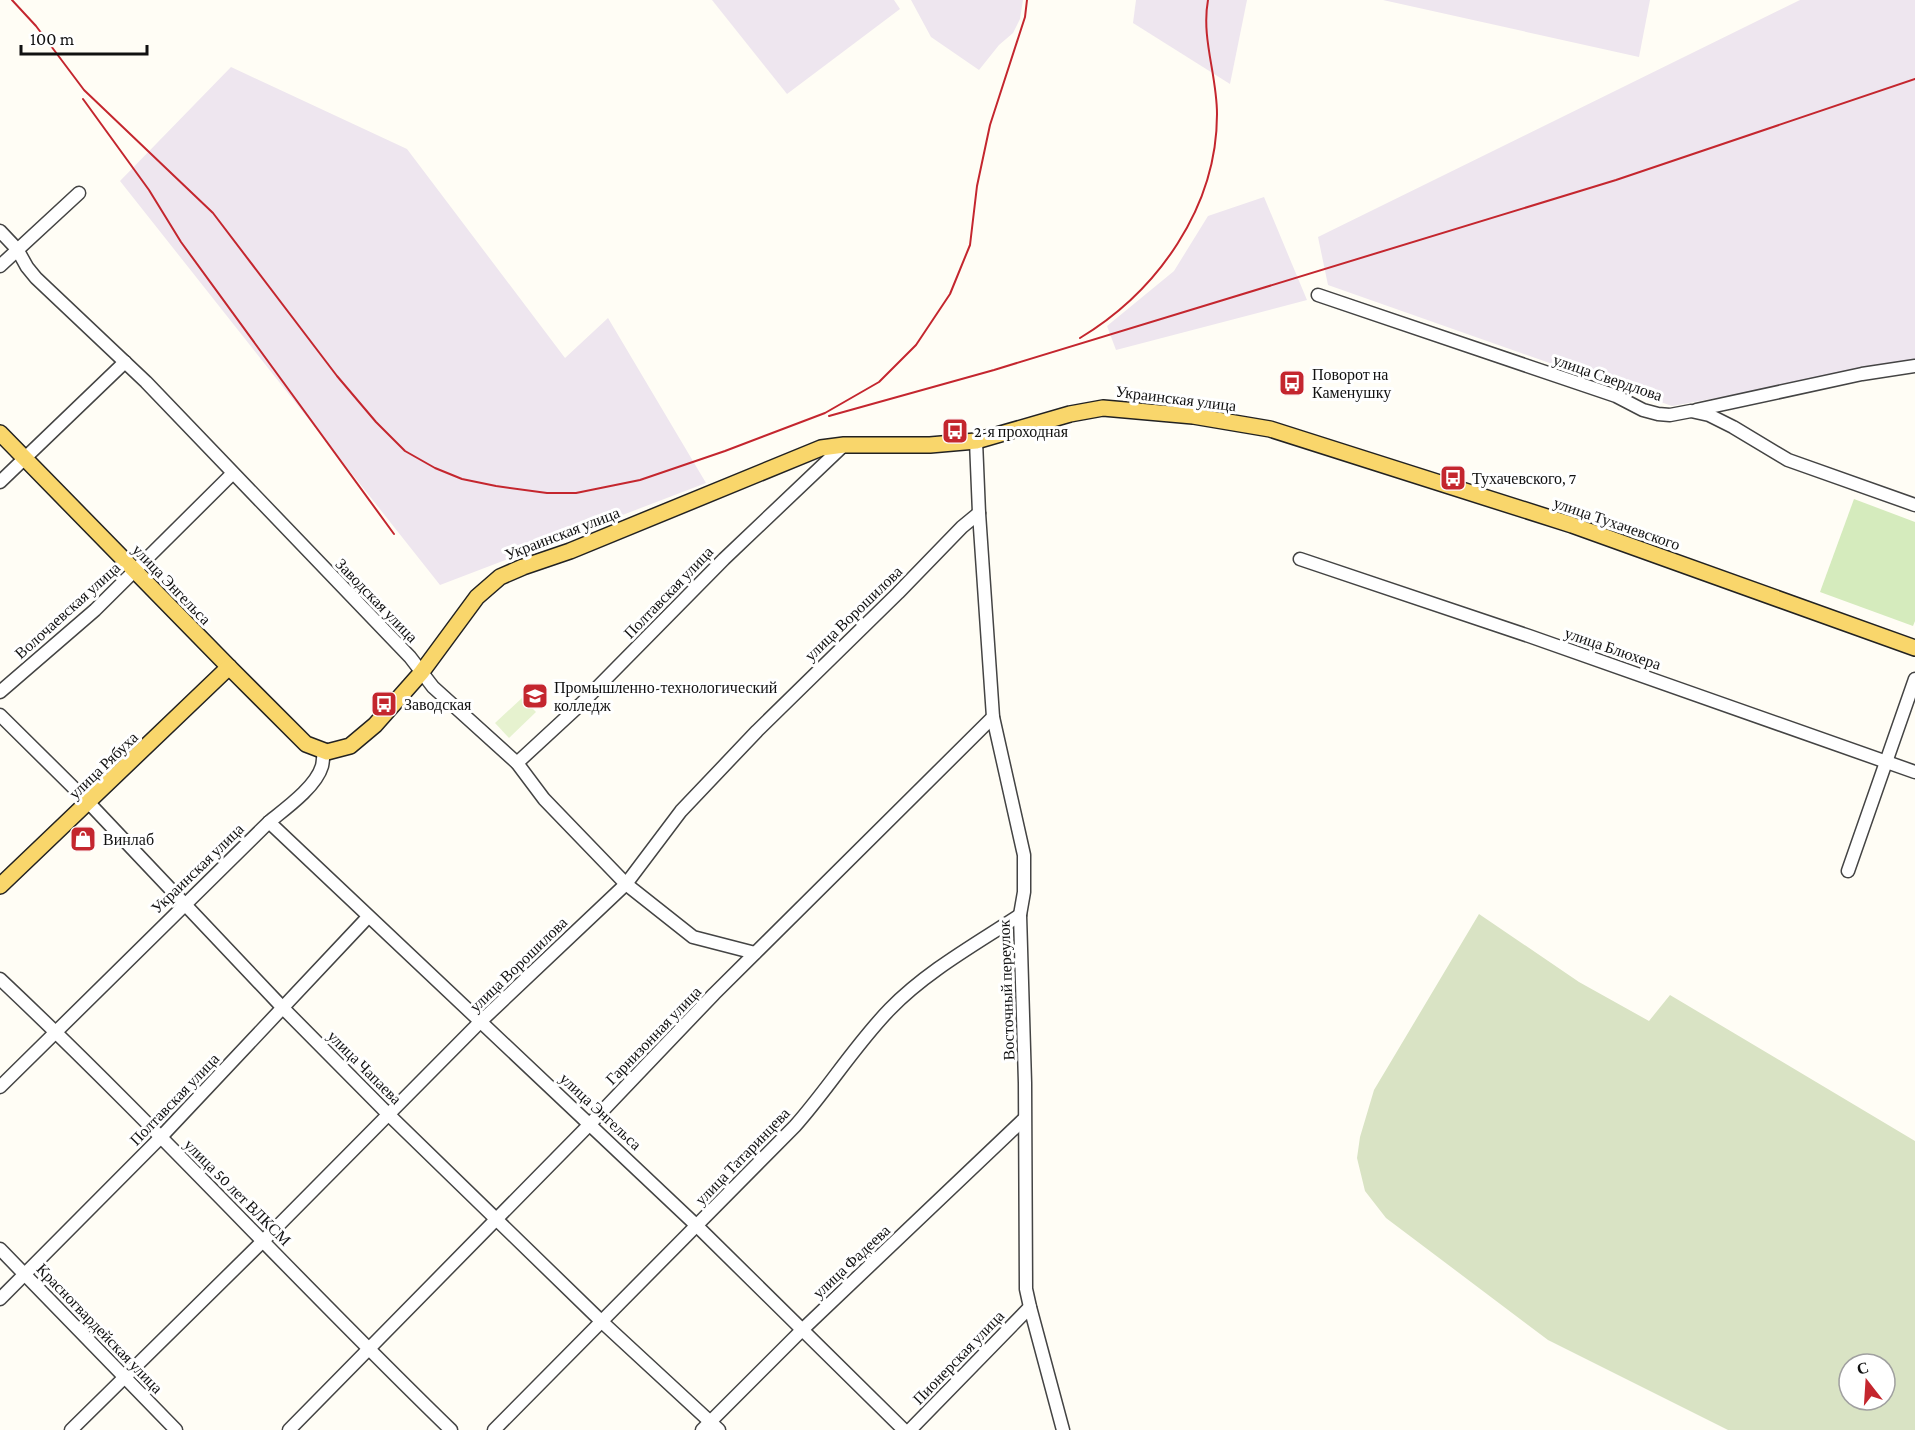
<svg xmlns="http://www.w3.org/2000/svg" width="1915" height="1430" font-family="'Crimson Pro',serif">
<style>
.industrial{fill:#eee6ef}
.green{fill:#d5ebbd}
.cemetery{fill:#d9e3c4;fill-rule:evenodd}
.pitch{fill:#e6f2cf}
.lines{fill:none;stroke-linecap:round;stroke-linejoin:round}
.minor-casing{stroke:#444;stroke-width:15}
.major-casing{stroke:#222;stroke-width:18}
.minor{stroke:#fff;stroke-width:12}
.major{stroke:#f9d66b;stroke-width:15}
.rail{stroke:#c4262e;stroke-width:2}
.labels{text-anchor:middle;stroke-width:6;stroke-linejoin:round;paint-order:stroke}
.poi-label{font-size:16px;fill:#111;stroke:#fff;text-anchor:start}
.street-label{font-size:16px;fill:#111;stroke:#fff}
</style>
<rect width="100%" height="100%" fill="#fffdf5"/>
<g class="industrial">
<path d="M712 0H894L900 9 787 94Z"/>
<path d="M911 0H1023L1020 19 1013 33 999 45 979 70 931 37Z"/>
<path d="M1136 0H1247L1230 84 1133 23Z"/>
<path d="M1383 0H1650L1639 57Z"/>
<path d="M1800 0H1915V362L1672 406 1328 285 1318 237Z"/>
<path d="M231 67 407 149 565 358 608 318 706 483 440 585 120 181Z"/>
<path d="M1264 197 1307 300 1116 350 1107 326 1174 271 1208 216Z"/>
</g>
<path class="green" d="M1854 499 1915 522V621L1913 626 1820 592Z"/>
<path class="cemetery" d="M1479 914 1579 982 1649 1021 1670 995 1915 1141V1430H1728L1548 1340 1386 1218 1365 1191 1357 1158 1360 1137 1374 1090ZM1849 1364H1885V1400H1849Z"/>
<path class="pitch" d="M522 698 536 712 509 738 495 723Z"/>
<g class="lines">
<g class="minor-casing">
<g id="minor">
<path d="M0 231 17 249 27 267 36 278 146 382 410 657 433 687 517 763 544 799 626 884 693 937 755 953"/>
<path d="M0 266 79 193"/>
<path d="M1318 295 1616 396 1643 410 1658 414 1670 415 1691 411 1709 415 1733 427 1788 460 1915 505"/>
<path d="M1696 410 1862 374 1915 366"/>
<path d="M976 441 979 513 993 717 1024 855V892L1020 915 1025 1083 1026 1289 1030 1307 1063 1430"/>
<path d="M0 482 125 362"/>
<path d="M1300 559 1529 636 1915 772"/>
<path d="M0 692 95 610 232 474"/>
<path d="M0 715 89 803 283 1008 388 1114 601 1321 719 1430"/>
<path d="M517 763 582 703 724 559 844 445"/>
<path d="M269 822 697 1226 904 1430"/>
<path d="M1848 871 1915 679"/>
<path d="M0 979C155 1125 298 1282 451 1430"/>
<path d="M0 1087 269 822C285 809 316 787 322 766 323 762 323 756 324 752"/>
<path d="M0 1249 176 1430"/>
<path d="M0 1299 160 1138 368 917"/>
<path d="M71 1430 263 1241 480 1022 626 884 681 811 757 731 898 593 962 527 979 513"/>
<path d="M289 1430 589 1125 714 994 993 717"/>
<path d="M494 1430 795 1126C828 1089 855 1045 890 1009 927 971 976 944 1020 915"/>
<path d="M702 1430 802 1330 1024 1119"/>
<path d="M910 1430 1030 1307"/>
</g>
</g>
<g class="major-casing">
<g id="major">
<path d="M0 433 229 667 306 744 327 752 350 746 375 725 421 673 477 597 500 577 523 567 570 551 821 448 844 445H930L976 441 1070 414 1103 408 1193 416 1270 429 1572 525 1915 648"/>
<path d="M0 886 229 667"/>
</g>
</g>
<use href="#minor" class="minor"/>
<use href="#major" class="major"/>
<g class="rail">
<path d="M12 0 36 26 84 90 213 213 337 376 376 422 405 451 435 468 462 479 496 486 547 493H576L640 480 725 451 825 413 879 382 916 345 950 294 970 245 977 186 990 125 1025 17 1027 0"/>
<path d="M83 99 149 190 181 242 394 534"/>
<path d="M1080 338C1158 291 1217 207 1217 114 1217 75 1201 38 1208 0"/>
<path d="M829 416 994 370 1616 180 1915 79"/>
</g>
</g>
<defs>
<g id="bus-square" transform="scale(1.35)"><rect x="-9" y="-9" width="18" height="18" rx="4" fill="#c4262e" stroke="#fff"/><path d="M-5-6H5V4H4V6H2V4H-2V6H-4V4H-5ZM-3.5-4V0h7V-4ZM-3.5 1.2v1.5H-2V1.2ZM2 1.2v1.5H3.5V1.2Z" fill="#fff"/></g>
<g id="university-square" transform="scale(1.35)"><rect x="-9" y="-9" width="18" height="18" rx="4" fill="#c4262e" stroke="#fff"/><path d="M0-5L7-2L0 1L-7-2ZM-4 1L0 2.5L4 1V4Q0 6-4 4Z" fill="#fff"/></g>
<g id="shop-square" transform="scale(1.35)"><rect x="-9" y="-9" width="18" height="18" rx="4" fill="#c4262e" stroke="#fff"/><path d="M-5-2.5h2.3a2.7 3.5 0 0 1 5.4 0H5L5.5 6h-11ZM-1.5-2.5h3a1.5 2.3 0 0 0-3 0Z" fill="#fff"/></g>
</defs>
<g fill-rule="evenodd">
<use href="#bus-square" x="1292" y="383"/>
<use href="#bus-square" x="955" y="431"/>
<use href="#bus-square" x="1453" y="478"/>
<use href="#university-square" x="535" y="696"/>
<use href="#bus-square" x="384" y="704"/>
<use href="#shop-square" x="83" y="839"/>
</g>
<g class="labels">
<g class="poi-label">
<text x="1312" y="380">Поворот на<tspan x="1312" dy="18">Каменушку</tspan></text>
<text x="974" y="437">2-я проходная</text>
<text x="1472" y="484">Тухачевского, 7</text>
<text x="554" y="693">Промышленно-технологический<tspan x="554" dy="18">колледж</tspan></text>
<text x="404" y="710">Заводская</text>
<text x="103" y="845">Винлаб</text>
</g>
<g class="street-label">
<text transform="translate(1608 377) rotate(19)" y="6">улица Свердлова</text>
<text transform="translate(1176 398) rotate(7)" y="6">Украинская улица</text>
<text transform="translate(1617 523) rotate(19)" y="6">улица Тухачевского</text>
<text transform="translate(562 533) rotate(-21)" y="6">Украинская улица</text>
<text transform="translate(172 584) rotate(46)" y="6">улица Энгельса</text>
<text transform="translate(668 592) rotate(-46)" y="6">Полтавская улица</text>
<text transform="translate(377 600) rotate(46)" y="6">Заводская улица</text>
<text transform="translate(67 610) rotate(-42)" y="6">Волочаевская улица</text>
<text transform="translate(853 613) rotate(-44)" y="6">улица Ворошилова</text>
<text transform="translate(1613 648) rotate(19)" y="6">улица Блюхера</text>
<text transform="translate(103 765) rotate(-44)" y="6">улица Рябуха</text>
<text transform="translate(197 868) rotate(-44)" y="6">Украинская улица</text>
<text transform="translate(518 964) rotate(-44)" y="6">улица Ворошилова</text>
<text transform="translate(1006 990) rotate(-92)" y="6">Восточный переулок</text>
<text transform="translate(653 1035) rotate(-46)" y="6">Гарнизонная улица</text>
<text transform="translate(365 1067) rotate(45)" y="6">улица Чапаева</text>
<text transform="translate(174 1099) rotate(-46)" y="6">Полтавская улица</text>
<text transform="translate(601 1111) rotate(43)" y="6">улица Энгельса</text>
<text transform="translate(742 1156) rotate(-46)" y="6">улица Татаринцева</text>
<text transform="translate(238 1192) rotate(45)" y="6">улица 50 лет ВЛКСМ</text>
<text transform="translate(851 1261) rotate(-43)" y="6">улица Фадеева</text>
<text transform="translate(100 1328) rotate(46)" y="6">Красногвардейская улица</text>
<text transform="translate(958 1357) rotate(-46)" y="6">Пионерская улица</text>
</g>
</g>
<g transform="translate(1867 1382) rotate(343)"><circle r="28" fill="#ffffff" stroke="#a0a0a0" stroke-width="1.5"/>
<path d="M0-4.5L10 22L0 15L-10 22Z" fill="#c4262e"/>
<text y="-9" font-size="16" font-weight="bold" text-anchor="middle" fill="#111111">С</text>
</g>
<path d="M21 45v9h126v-9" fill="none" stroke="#111111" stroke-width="3"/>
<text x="30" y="45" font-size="18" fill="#111111" stroke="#ffffff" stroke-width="4.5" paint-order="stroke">100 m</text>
</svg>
